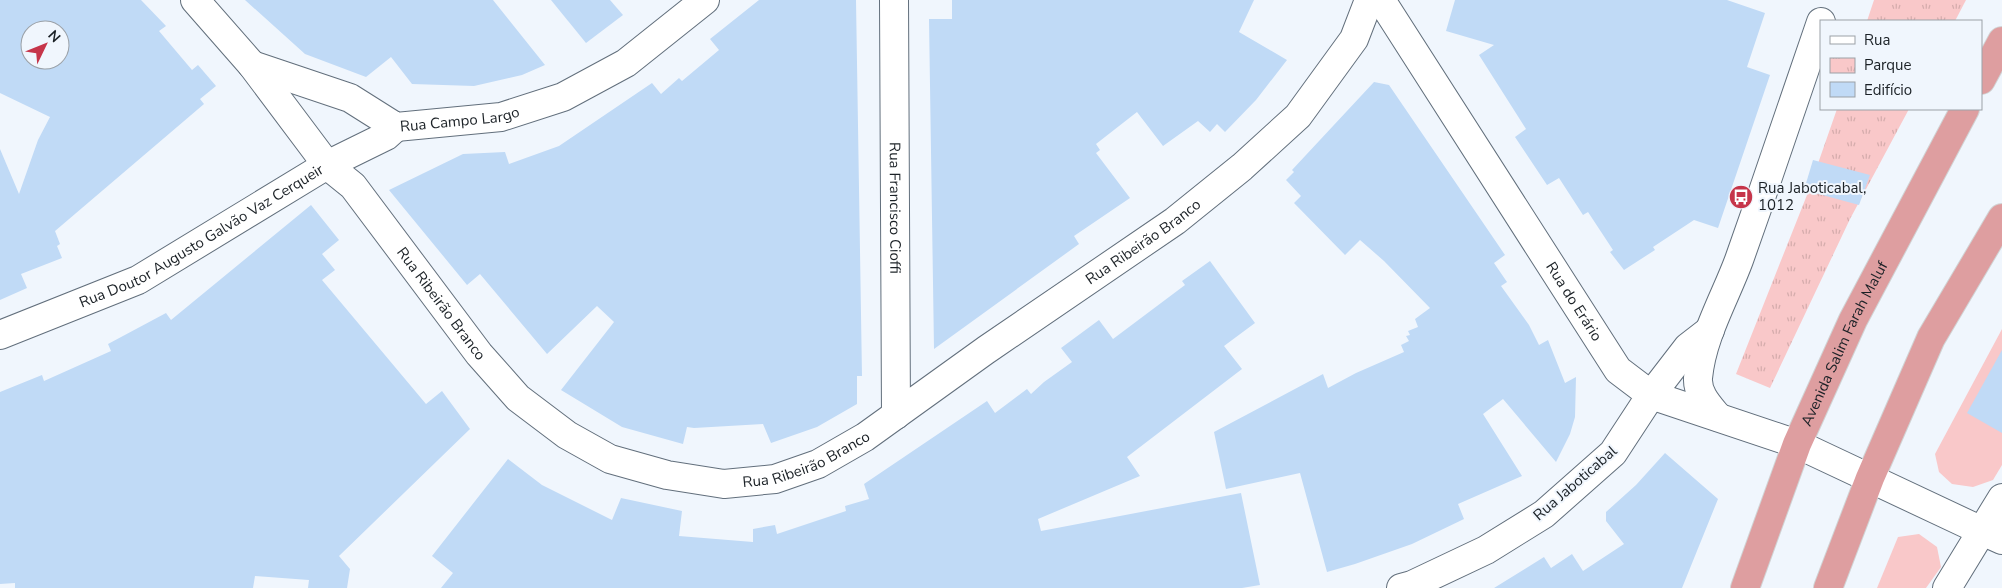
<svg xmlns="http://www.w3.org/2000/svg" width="2002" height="588" font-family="'Nunito Sans',sans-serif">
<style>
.grass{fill:#f9c8c9}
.park{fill:url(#park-tufts)}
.building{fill:#c0daf6;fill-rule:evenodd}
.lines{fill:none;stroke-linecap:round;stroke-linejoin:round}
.minor-casing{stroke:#626f7c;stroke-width:30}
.tertiary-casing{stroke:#626f7c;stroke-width:30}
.trunk-casing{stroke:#d1d3d4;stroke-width:30}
.minor{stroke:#fff;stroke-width:28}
.tertiary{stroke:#fff;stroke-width:28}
.trunk{stroke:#de9ea0;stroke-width:28}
.labels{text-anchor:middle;stroke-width:4;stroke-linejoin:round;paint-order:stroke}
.street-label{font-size:15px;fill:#1b2126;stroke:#f0f6fd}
.poi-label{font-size:15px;fill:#1b2126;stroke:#f0f6fd;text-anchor:start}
</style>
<defs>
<pattern id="park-tufts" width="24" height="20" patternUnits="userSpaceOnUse" patternTransform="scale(1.25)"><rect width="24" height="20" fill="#f9c8c9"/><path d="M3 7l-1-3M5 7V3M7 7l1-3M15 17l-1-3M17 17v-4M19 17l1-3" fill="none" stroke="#d5acac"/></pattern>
</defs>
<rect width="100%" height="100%" fill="#f0f6fd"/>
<g class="grass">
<path d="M2002 329V465L1993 480 1973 487 1952 484 1939 472 1935 454Z"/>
<path d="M1919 534 1937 547 1941 567 1926 588H1877L1898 537Z"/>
</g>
<g class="park">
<path d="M1874 0H1966L1955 21H1867Z"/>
<path d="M1837 109H1909L1850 219 1770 388 1736 374 1807 195Z"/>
</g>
<g class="building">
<path d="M0 0H141L166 26 159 31 192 70 198 65 216 86 200 99 204 104 55 231 60 244 57 246 62 258 21 274 27 288 0 300V149L19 194 38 140 50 117 0 93ZM30 30H60V60H30Z"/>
<path d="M245 0H493L545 65 522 75 474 86 412 84 391 57 366 77 305 54Z"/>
<path d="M551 0H610L623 15 586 43Z"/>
<path d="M759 0H856L862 376H857V404L817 427 771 443 763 424 694 428 687 427 683 444 622 427 561 390 614 322 597 306 547 354 480 274 467 285 389 190 463 154 505 152 509 164 559 146 652 83 661 94 679 78 682 81 719 50 710 39Z"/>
<path d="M952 0H1254L1239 32 1287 60 1256 100 1225 132 1217 124 1210 132 1198 121 1163 146 1137 112 1096 144 1100 150 1096 153 1130 198 1074 236 1079 244 934 349 929 19H952Z"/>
<path d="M1455 0H1727L1765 13 1747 67 1770 75 1718 228 1694 220 1653 247 1655 250 1624 270 1610 252 1613 250 1588 212 1583 215 1559 178 1547 185 1515 137 1526 129 1479 55 1494 45 1446 31Z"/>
<path d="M1374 82 1389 85 1505 255 1494 263 1507 282 1501 286 1529 325 1539 345 1548 340 1565 383 1576 377 1575 417 1570 434 1556 462 1503 399 1483 414 1522 476 1458 504 1464 519 1412 544 1355 564 1327 572 1300 473 1226 489 1214 432 1323 374 1328 388 1356 373 1404 352 1401 345 1409 341 1406 336 1410 335 1408 331 1418 327 1415 319 1430 308 1384 261 1360 240 1345 255 1294 203 1301 196 1286 180 1294 172 1292 170Z"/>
<path d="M1813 160 1870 175 1859 205 1804 190Z"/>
<path d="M311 205 339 240 322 254 335 270 322 280 426 404 442 391 470 429 339 556 350 569 347 588H308L309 580 255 576 253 588H15V583L0 584V392L42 375 44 381 111 351 108 344 166 313 171 320Z"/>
<path d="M1210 261 1255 323 1224 346 1242 369 1127 457 1140 476 1038 519 1041 531 1241 493 1260 585 1242 588H441L453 573 432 556 508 459 542 485 612 520 621 498 682 511 679 536 753 542V529L775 525 777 534 846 511 845 506 869 499 864 484 987 401 995 413 1027 389 1031 394 1044 382 1072 362 1061 348 1099 320 1113 339 1185 285 1182 281Z"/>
<path d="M2002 350V433L1967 413Z"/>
<path d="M1665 453 1718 499 1682 588H1494L1544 557 1551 568 1572 554 1583 571 1624 544 1606 521V512L1636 485Z"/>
</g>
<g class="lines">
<g class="minor-casing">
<g id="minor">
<path id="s1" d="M195 0 252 65 327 165 353 186 479 354 518 398 567 435 610 459 667 475 724 484 775 479 818 464 865 437 986 350 1175 221 1242 167 1298 116 1354 39 1369 0"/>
<path id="s2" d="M894 0 896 415"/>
<path id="s3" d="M1381 0 1618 370 1651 395 1613 453 1544 514 1486 550 1412 585 1401 588"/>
<path id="s4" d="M252 65 350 98 396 127 501 117 563 97 626 63 705 0"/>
<path id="s5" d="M0 335 138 280 327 165 386 136 396 127"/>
<path d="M1982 531 2002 540"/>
</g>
</g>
<g class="tertiary-casing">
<g id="tertiary">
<path d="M1710 330 1688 347 1651 395 1797 444 1982 531"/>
<path d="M1718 417C1709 406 1697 394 1698 378 1702 336 1725 298 1739 260 1767 181 1794 102 1821 22"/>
<path d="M1947 588 2002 498"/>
</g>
</g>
<g class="trunk-casing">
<g id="trunk">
<path d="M1981 80 2002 41"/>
<path id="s6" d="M1745 588 1797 444 1853 320 1965 109"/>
<path d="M1828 588 1870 478 1931 338 2002 218"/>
</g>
</g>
<use href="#minor" class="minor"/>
<use href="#tertiary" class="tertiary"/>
<use href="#trunk" class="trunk"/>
</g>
<defs>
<g id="bus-disc" transform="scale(1.25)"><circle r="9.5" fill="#c6354a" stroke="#f0f6fd"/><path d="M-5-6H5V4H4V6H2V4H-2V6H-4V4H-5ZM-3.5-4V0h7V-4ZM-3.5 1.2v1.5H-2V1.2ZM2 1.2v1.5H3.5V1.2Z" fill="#fff"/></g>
</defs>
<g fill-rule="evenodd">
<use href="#bus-disc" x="1741" y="197"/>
</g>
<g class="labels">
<g class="street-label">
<text dy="5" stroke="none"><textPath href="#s4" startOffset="222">Rua Campo Largo</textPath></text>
<text dy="5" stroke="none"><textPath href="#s2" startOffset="208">Rua Francisco Cioffi</textPath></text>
<text dy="5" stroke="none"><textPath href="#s5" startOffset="225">Rua Doutor Augusto Galvão Vaz Cerqueir</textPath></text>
<text dy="5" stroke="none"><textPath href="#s1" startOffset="1232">Rua Ribeirão Branco</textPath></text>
<text dy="5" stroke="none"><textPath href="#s3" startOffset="358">Rua do Erário</textPath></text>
<text dy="5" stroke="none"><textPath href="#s1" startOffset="392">Rua Ribeirão Branco</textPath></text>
<text dy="5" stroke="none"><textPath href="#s6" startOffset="264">Avenida Salim Farah Maluf</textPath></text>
<text dy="5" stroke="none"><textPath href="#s1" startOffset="828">Rua Ribeirão Branco</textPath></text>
<text transform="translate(1575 483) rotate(-41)" y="5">Rua Jaboticabal</text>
</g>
<g class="poi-label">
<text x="1758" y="193">Rua Jaboticabal,<tspan x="1758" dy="17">1012</tspan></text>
</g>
</g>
<rect x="1820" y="20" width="162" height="90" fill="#f0f6fd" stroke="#9ba1a7"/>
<rect x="1830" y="36" width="25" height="8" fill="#ffffff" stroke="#9ba1a7"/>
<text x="1864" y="45" font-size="15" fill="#1b2126">Rua</text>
<rect x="1830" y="58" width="25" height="15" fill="url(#park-tufts)" stroke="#9ba1a7"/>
<text x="1864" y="70" font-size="15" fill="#1b2126">Parque</text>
<rect x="1830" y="82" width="25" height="15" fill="#c0daf6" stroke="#9ba1a7"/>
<text x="1864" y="95" font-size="15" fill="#1b2126">Edifício</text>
<g transform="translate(45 45) rotate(47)"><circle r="24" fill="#f0f6fd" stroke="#9ba1a7"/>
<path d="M0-4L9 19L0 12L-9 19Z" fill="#c6354a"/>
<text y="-8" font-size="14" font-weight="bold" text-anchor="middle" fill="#1b2126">N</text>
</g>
</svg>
